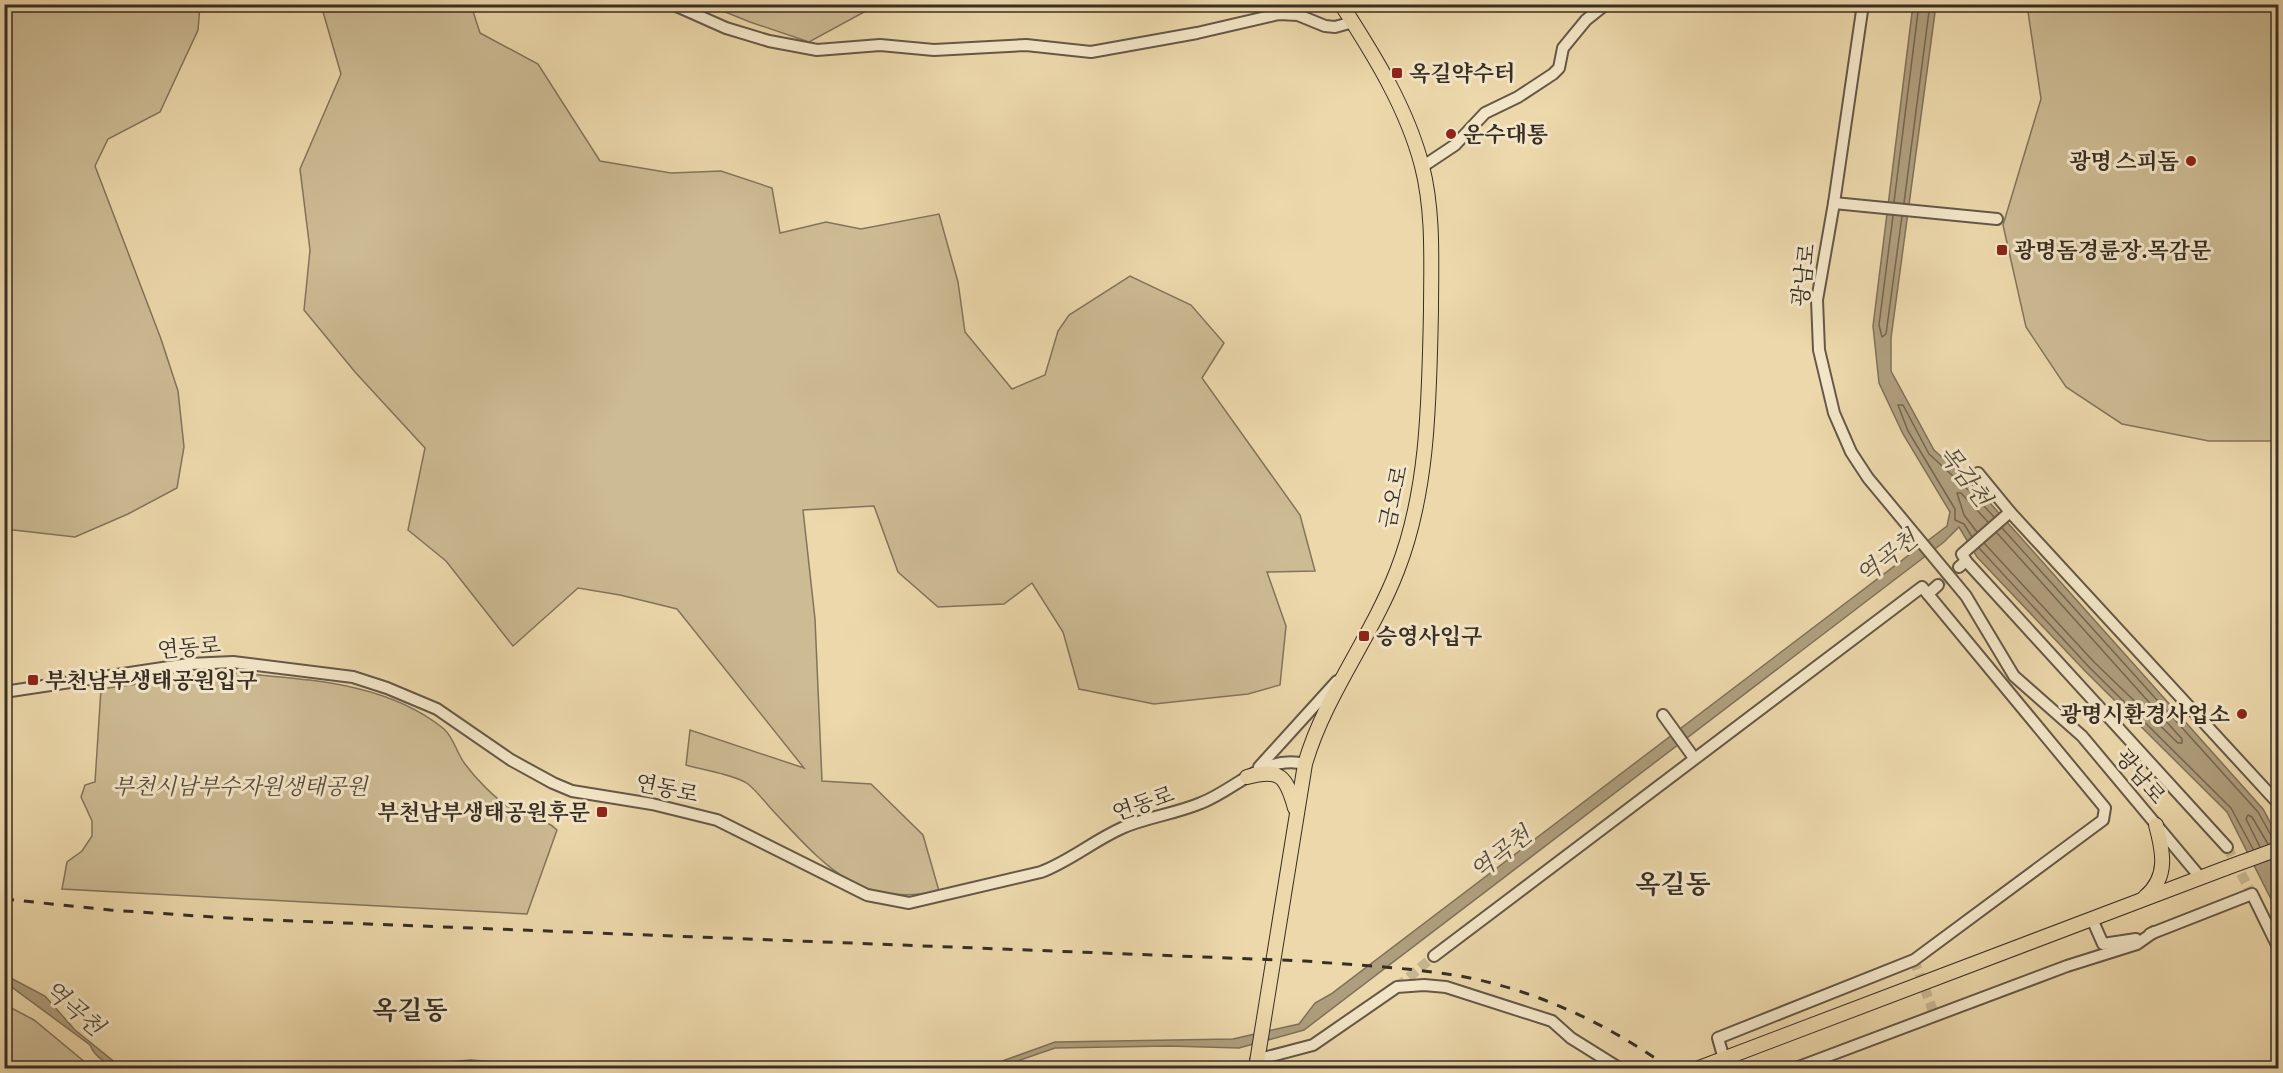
<svg xmlns="http://www.w3.org/2000/svg" width="2283" height="1073" font-family="'Libre Bodoni','Noto Serif KR',serif">
<style>
.green{fill:#cdbb94;stroke:#82745c;stroke-width:1.5}
.water{fill:#af9e7d;stroke:#7f715a;stroke-width:1.5}
.lines{fill:none;stroke-linecap:round;stroke-linejoin:round}
.shore{stroke:#746651;stroke-width:1.5}
.minor-tunnel{stroke:#c8b690;stroke-width:10;stroke-dasharray:10 5;stroke-linecap:butt}
.minor-casing{stroke:#655846;stroke-width:14}
.major-casing{stroke:#382e25;stroke-width:16}
.minor{stroke:#f3e6c8;stroke-width:10}
.major{stroke:#ecd8ab;stroke-width:14}
.rail{stroke:#382e25;stroke-width:3;stroke-dasharray:10 10;stroke-linecap:butt}
.major-bridge-casing{stroke:#382e25;stroke-width:16;stroke-linecap:butt}
.major-bridge{stroke:#ecd8ab;stroke-width:14}
.poi-dot{fill:#8f2418;stroke:#f3e6c8;stroke-width:2}
.labels{text-anchor:middle;stroke-width:6;stroke-linejoin:round;paint-order:stroke}
.poi-label{font-size:22px;font-weight:bold;fill:#382e25;stroke:#f3e6c8;text-anchor:start}
.street-label{font-size:22px;fill:#382e25;stroke:#f3e6c8}
.park-label{font-size:22px;font-style:italic;fill:#564a3b;stroke:#f3e6c8}
.water-label{font-size:24px;font-style:italic;fill:#564a3b;stroke:#f3e6c8}
.quarter-label{font-size:26px;font-weight:bold;fill:#382e25;stroke:#f3e6c8}
</style>
<rect width="100%" height="100%" fill="#ecd8ab"/>
<filter id="stains"><feTurbulence type="fractalNoise" baseFrequency=".00333" numOctaves="4"/><feColorMatrix values="0 0 0 0 .2 0 0 0 0 .09 0 0 0 0 .02 0 0 0 .5 -.17"/></filter>
<radialGradient id="worn" r=".72"><stop offset=".6" stop-color="#630" stop-opacity="0"/><stop offset="1" stop-color="#630" stop-opacity=".3"/></radialGradient>
<g class="green">
<path d="M4 5H200L198 30 160 112 108 139 95 166 161 339 178 391 184 447 177 488 128 514 75 537 5 529Z"/>
<path d="M321 5H471L480 33 538 64 600 161 671 173 721 171 772 188 780 233 826 222 861 229 939 214 958 282 965 332 1012 389 1045 375 1058 331 1069 315 1130 276 1191 305 1224 343 1202 378 1300 515 1315 571 1267 572 1286 626 1280 685 1248 694 1154 704 1079 689 1063 632 1032 583 1004 604 938 607 898 572 874 506 803 510 815 619 822 781 871 784 923 835 939 891C860 908 826 867 776 814 767 805 758 792 748 784 736 775 702 770 686 765L690 730 804 768 677 609 620 595 578 588 513 646 446 561 408 530 425 448 355 372 304 310 310 250 300 169 341 74Z"/>
<path d="M708 5 877 4V5L809 42 750 22Z"/>
<path d="M2027 5H2278V441H2209L2122 424 2066 387 2026 327 2003 225 2041 99Z"/>
<path d="M239 673C309 680 386 682 444 729 454 738 457 754 465 764 476 779 493 796 507 806 522 817 543 816 557 830L527 914 62 889 67 862 82 851 92 836V821L81 797 85 785 95 782 101 689 195 676Z"/>
<path d="M4 1004 34 1020 92 1068H5Z"/>
</g>
<g class="water">
<path d="M1913 5H1936L1891 338V371L1934 450 1981 493 2263 809 2278 837V913L2227 812 2085 671 1977 557 1959 527 1944 542 1304 1030 1239 1048 1169 1046 1055 1048 997 1068H983L1055 1042 1233 1039 1299 1024 1315 1003 1331 994 1947 526 1950 512 1903 434 1879 383 1873 326Z"/>
<path d="M5 975 45 996 75 1030 122 1068C111 1069 94 1056 90 1045L5 982Z"/>
<path d="M471 1060 494 1062 520 1068H422L447 1062Z"/>
</g>
<g class="lines">
<g class="shore">
<path d="M1894 202 1919 4"/>
<path d="M1904 203 1930 4"/>
<path d="M1893 216 1879 325 1882 337 1886 334 1902 216"/>
<path d="M2002 528 2258 812 2272 837 2278 839"/>
<path d="M1977 532 1964 515 1957 493H1961L1988 522"/>
<path d="M1972 537 1964 524 1955 520V509L1908 431 1898 405H1903L1929 454 1976 497 1994 517"/>
<path d="M1984 543 2094 662 2178 743H2182V739L1997 533"/>
<path d="M1979 548 2089 667 2231 808 2253 849"/>
<path d="M2260 847 2246 819 2248 815 2252 817 2268 844"/>
</g>
<g class="minor-tunnel">
<path d="M1938 585 1959 567"/>
<path d="M2227 847 2252 894"/>
<path d="M1914 960 1935 1016"/>
<path d="M1397 987 1434 956"/>
</g>
<g class="minor-casing">
<g id="minor">
<path d="M672 4 726 28 769 41 817 50 880 45 934 50 1026 45 1091 52 1197 33 1279 14 1298 15 1325 26 1335 27 1353 22"/>
<path d="M1863 4 1834 203 1817 300 1819 350 1834 413 1851 452 1868 478 1966 596 2014 676 2082 736 2200 877"/>
<path d="M1422 167 1455 145 1485 113 1518 97 1553 74 1559 68 1563 48 1586 20 1606 4"/>
<path d="M1834 203 1997 219"/>
<path d="M1978 473 2010 512 2276 801H2278"/>
<path d="M1966 561 2227 847"/>
<path d="M1959 567 1966 561 1962 554 2010 512"/>
<path d="M1928 594 1938 585"/>
<path d="M4 692 189 664 233 662 353 677 387 688 437 709 511 760 553 783 572 791 652 804 717 820 867 895 909 903 1041 872C1070 861 1093 841 1122 828 1147 817 1175 814 1201 803 1237 789 1264 754 1305 764"/>
<path d="M1663 715 1694 758"/>
<path d="M1259 767 1337 681"/>
<path d="M2092 919 2103 944 2136 939"/>
<path d="M2150 934 2252 894 2278 947"/>
<path d="M1434 956 1922 587 2105 808 2103 820 1914 960 1718 1038 1724 1059"/>
<path d="M1256 1060 1313 1045 1397 987 1424 985 1446 987 1552 1021 1571 1038 1619 1068"/>
<path d="M1796 1068 2067 966 2137 944 2154 932"/>
</g>
</g>
<g class="major-casing">
<g id="major">
<path d="M1247 777C1280 768 1286 776 1295 808"/>
<path d="M2145 897C2169 877 2163 851 2156 825"/>
<path d="M1256 1068 1305 764C1325 695 1371 638 1397 571 1429 490 1429 397 1431 311 1431 263 1434 213 1422 166 1407 108 1374 55 1341 4"/>
<path d="M1699 1068 2226 868"/>
</g>
</g>
<use href="#minor" class="minor"/>
<use href="#major" class="major"/>
<path class="rail" d="M4 899 110 910 243 919 1305 961C1352 965 1400 967 1447 974 1525 985 1606 1022 1669 1068"/>
<g class="major-bridge-casing">
<path id="major-bridge" d="M2226 868 2278 849"/>
</g>
<use href="#major-bridge" class="major-bridge"/>
</g>
<g class="poi-dot">
<rect x="1391" y="67" width="12" height="12" rx="3"/>
<circle cx="1451" cy="134" r="6"/>
<circle cx="2191" cy="161" r="6"/>
<rect x="1996" y="244" width="12" height="12" rx="3"/>
<rect x="1358" y="630" width="12" height="12" rx="3"/>
<rect x="27" y="674" width="12" height="12" rx="3"/>
<circle cx="2242" cy="714" r="6"/>
<rect x="596" y="806" width="12" height="12" rx="3"/>
</g>
<g class="labels">
<g class="poi-label">
<text x="1409" y="81">옥길약수터</text>
<text x="1463" y="142">운수대통</text>
<text x="2179" y="169" text-anchor="end">광명 스피돔</text>
<text x="2014" y="258">광명돔경륜장.목감문</text>
<text x="1376" y="644">승영사입구</text>
<text x="45" y="688">부천남부생태공원입구</text>
<text x="2230" y="722" text-anchor="end">광명시환경사업소</text>
<text x="590" y="820" text-anchor="end">부천남부생태공원후문</text>
</g>
<g class="street-label">
<text transform="translate(1803 275) rotate(-83)" y="8">광남로</text>
<text transform="translate(1393 497) rotate(-78)" y="8">금오로</text>
<text transform="translate(189 647) rotate(-5)" y="8">연동로</text>
<text transform="translate(2141 776) rotate(50)" y="8">광남로</text>
<text transform="translate(667 788) rotate(12)" y="8">연동로</text>
<text transform="translate(1143 803) rotate(-19)" y="8">연동로</text>
</g>
<g class="park-label">
<text x="240" y="794">부천시남부수자원생태공원</text>
</g>
<g class="water-label">
<text transform="translate(1965 476) rotate(53)" y="8">목감천</text>
<text transform="translate(1887 557) rotate(-38)" y="8">역곡천</text>
<text transform="translate(1501 853) rotate(-38)" y="8">역곡천</text>
<text transform="translate(74 1008) rotate(41)" y="8">역곡천</text>
</g>
<g class="quarter-label">
<text x="1673" y="893">옥길동</text>
<text x="410" y="1019">옥길동</text>
</g>
</g>
<rect width="2283" height="1073" fill="none" stroke="#ecd8ab" stroke-width="24"/>
<rect x="6" y="6" width="2271" height="1061" fill="none" stroke="#382e25" stroke-width="3"/>
<rect x="12" y="12" width="2259" height="1049" fill="none" stroke="#382e25" stroke-width="1.5"/>
<rect width="100%" height="100%" filter="url(#stains)"/>
<rect width="100%" height="100%" fill="url(#worn)"/>
</svg>
